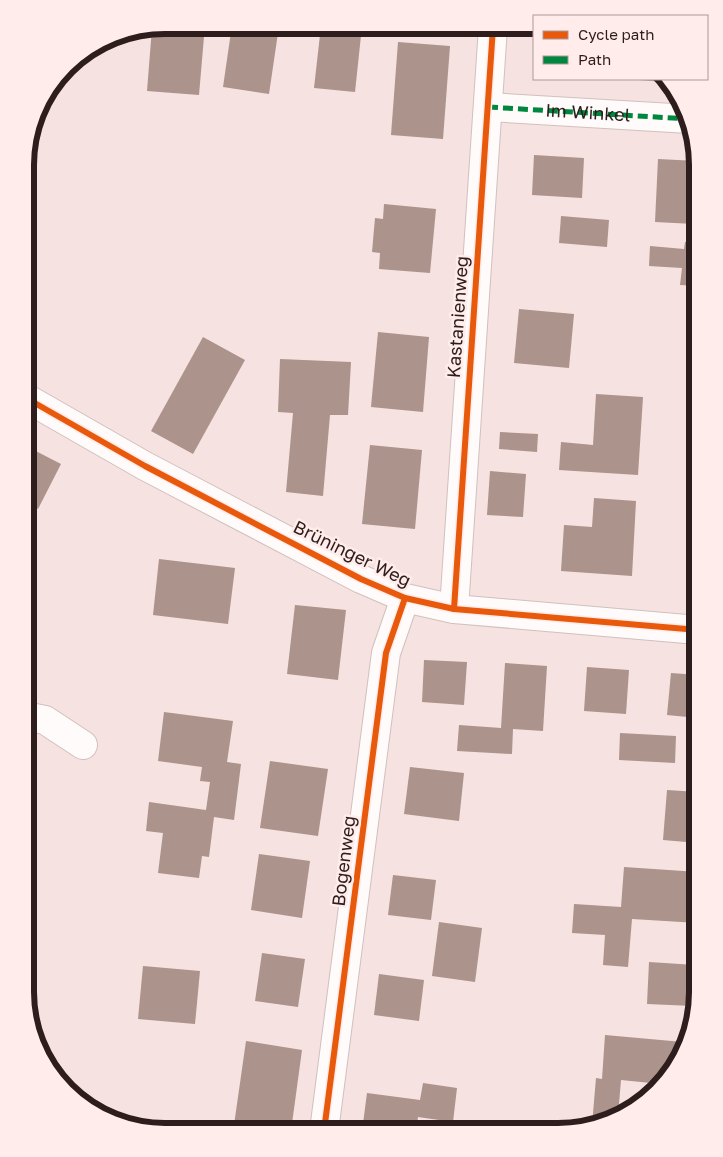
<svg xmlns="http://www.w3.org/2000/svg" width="723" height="1157" font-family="'Golos Text',sans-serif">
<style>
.building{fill:#ac938b}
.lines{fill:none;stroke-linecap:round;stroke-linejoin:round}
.minor-casing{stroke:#d1c0bf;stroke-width:30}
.minor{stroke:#fefbfa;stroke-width:28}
.quiet{stroke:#00873e;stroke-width:5;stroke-dasharray:10 5;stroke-linecap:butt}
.cycleway-casing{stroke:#ffeceb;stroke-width:9}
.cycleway{stroke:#e8590c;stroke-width:6}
.labels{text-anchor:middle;stroke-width:5;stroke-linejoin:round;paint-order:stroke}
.street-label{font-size:18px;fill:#2d1d1c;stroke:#ffeceb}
.rim{fill:none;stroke:#2d1d1c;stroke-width:6}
</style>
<rect width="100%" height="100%" fill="#f6e2e0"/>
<g class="building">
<path d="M168 25H205L199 95 147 91 152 28Z"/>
<path d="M232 25 279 26 269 94 223 87Z"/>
<path d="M321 26H362L355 92 314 88Z"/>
<path d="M117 34 116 45 100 43 112 36Z"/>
<path d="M398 42 450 46 443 139 391 135Z"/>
<path d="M639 79H662L665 82 639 80Z"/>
<path d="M534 155 584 158 582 198 532 195Z"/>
<path d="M658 159 697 161 694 224 655 222Z"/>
<path d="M384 204 436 209 430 273 379 269 380 253 372 252 375 218 383 219Z"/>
<path d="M561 216 609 220 607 247 559 243Z"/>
<path d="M685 242 698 243V286L680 285 682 268 649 266 650 246 684 249Z"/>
<path d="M519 309 574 314 569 368 514 363Z"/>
<path d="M378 332 429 337 423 412 371 407Z"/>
<path d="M203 337 245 360 193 454 151 431Z"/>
<path d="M280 359 351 362 348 415H330L323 496 286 492 293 413 278 412Z"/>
<path d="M596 394 643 397 638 475 559 470 561 442 593 445Z"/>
<path d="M696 414H698V428H695Z"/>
<path d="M500 432 538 434 537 452 499 449Z"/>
<path d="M370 445 422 450 415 529 362 524Z"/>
<path d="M26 446 61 464 38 509 26 502Z"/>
<path d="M490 471 526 474 523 517 487 515Z"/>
<path d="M695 479H698V566H688Z"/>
<path d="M594 498 636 501 632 576 561 571 564 525 592 527Z"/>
<path d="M159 559 235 568 228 624 153 615Z"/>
<path d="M295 605 346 610 338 680 287 674Z"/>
<path d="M424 660 467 662 464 705 422 702Z"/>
<path d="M505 663 547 666 543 731 513 729 512 754 457 751 459 725 501 728Z"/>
<path d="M587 667 629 670 626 714 584 711Z"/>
<path d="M671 673 698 675V718L667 715Z"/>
<path d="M164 712 233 721 227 762 241 764 234 820 214 817 209 857 202 856 199 878 158 873 163 833 146 831 149 802 206 810 210 782 200 781 202 767 158 761Z"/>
<path d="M620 733 676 736 675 763 619 760Z"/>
<path d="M270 761 328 769 318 836 260 828Z"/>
<path d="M410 767 464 773 459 821 404 814Z"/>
<path d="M667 790 698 792V843L663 840Z"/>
<path d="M259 854 310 861 302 918 251 910Z"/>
<path d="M624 867 698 872V923L632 919 628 967 603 965 605 935 572 933 574 904 621 907Z"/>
<path d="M393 875 436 880 431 920 388 915Z"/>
<path d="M439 922 482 928 475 982 432 976Z"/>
<path d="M262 953 305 959 298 1007 255 1001Z"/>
<path d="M649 962 695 965 693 1006 647 1004Z"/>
<path d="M143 966 200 971 195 1024 138 1019Z"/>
<path d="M379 974 424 980 419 1021 374 1015Z"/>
<path d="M605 1035 683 1042 669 1077 661 1084 621 1080 618 1116 611 1121 592 1125 596 1078 602 1079Z"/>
<path d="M246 1041 302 1050 291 1131H278L234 1125Z"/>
<path d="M423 1083 457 1088 453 1122 418 1117 416 1132 362 1131 367 1093 420 1100Z"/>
</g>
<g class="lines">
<g class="minor-casing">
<g id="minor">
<path id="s1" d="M488 107 689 119"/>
<path d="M26 398 145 466 361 579 405 598 454 609 698 630"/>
<path d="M454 609 493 27"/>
<path d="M25 716 45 720 83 745"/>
<path d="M324 1131 386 653 405 598"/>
</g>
</g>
<use href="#minor" class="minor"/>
<path class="quiet" d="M488 107 689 119"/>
<g class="cycleway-casing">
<g id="cycleway">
<path d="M26 398 145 466 361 579 405 598 454 609 698 630"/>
<path d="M454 609 493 27"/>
<path d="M324 1131 386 653 405 598"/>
</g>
</g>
<use href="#cycleway" class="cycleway"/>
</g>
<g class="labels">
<g class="street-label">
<text dy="6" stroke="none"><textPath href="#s1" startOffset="100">Im Winkel</textPath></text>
<text transform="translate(458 317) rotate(-86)" y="6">Kastanienweg</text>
<text transform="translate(352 554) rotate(26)" y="6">Brüninger Weg</text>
<text transform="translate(344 861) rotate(-83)" y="6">Bogenweg</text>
</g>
</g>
<path d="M0 0H723V1157H0ZM165 34H558A131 131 0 0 1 689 165V992A131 131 0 0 1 558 1123H165A131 131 0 0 1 34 992V165A131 131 0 0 1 165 34Z" fill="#ffeceb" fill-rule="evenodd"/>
<path class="rim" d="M165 34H558A131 131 0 0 1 689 165V992A131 131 0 0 1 558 1123H165A131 131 0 0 1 34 992V165A131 131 0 0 1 165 34Z"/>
<rect x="533" y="15" width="175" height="65" fill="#ffeceb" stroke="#ab9998"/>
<rect x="543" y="31" width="25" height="8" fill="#e8590c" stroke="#ab9998"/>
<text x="578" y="40" font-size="15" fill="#2d1d1c">Cycle path</text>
<rect x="543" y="56" width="25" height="8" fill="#00873e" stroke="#ab9998"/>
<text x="578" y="65" font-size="15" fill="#2d1d1c">Path</text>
</svg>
